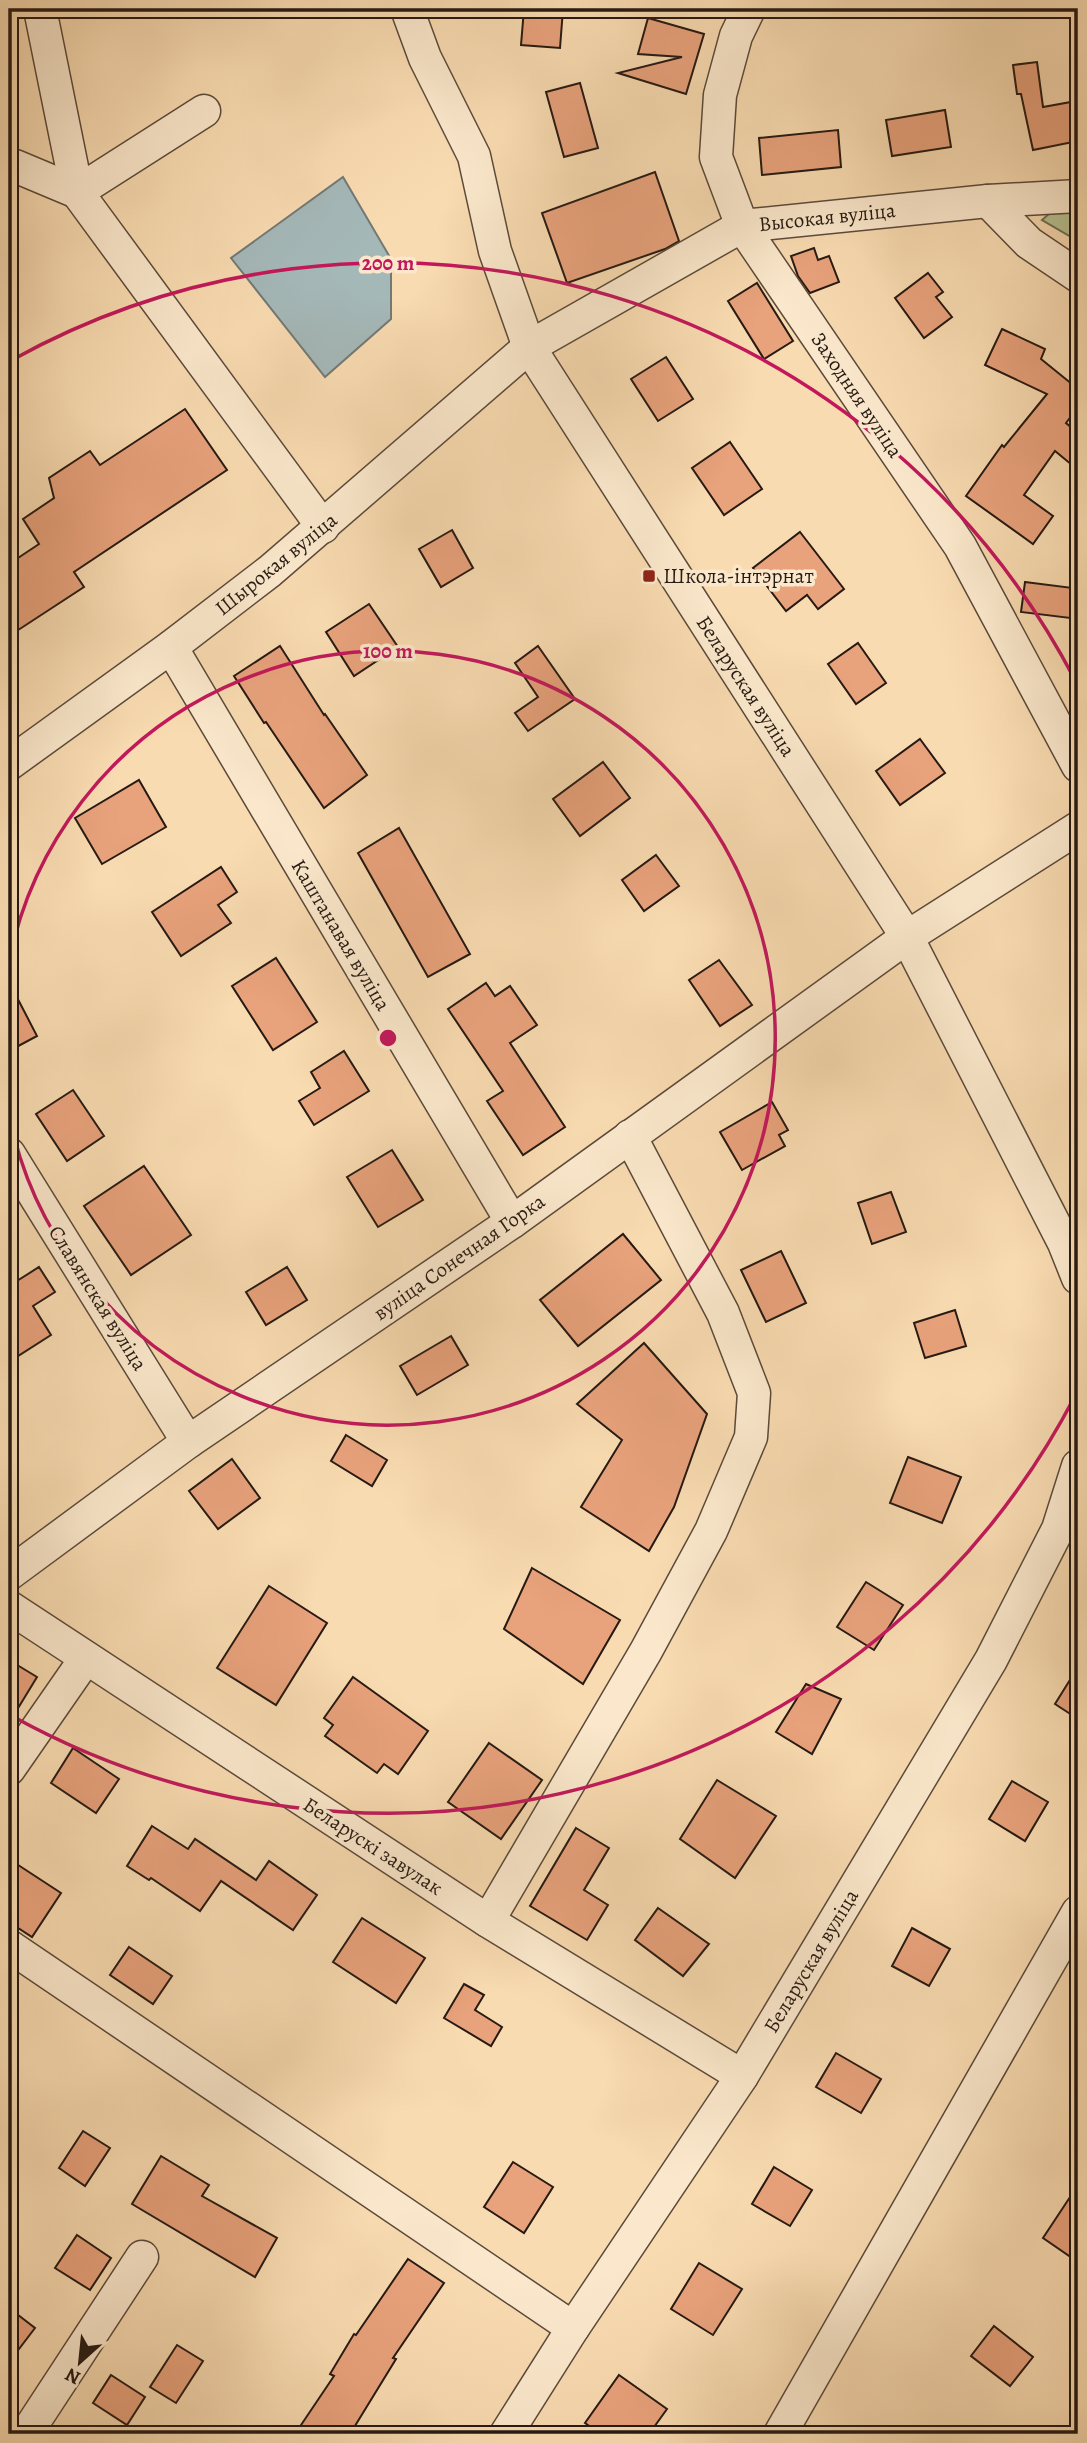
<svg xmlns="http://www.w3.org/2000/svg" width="1087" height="2443" font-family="Alegreya,serif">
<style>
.green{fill:#b8c190;stroke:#6f6e52;stroke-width:2}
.water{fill:#a4b8b8;stroke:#727976;stroke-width:2}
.building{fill:#e8a27c;stroke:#261a13;stroke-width:2}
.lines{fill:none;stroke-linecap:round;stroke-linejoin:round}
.minor-casing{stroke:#5b4a3a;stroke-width:35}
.minor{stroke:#fbe8cc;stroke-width:32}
.ring{fill:none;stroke:#c2185b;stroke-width:3.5}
.poi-dot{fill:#8f2418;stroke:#fbe8cc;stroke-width:2.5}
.labels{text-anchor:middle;stroke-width:7;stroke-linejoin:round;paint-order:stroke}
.street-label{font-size:21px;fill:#261a13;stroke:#fbe8cc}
.poi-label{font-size:21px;fill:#261a13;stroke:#fbe8cc;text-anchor:start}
.centre{fill:#c2185b;stroke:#fbe8cc;stroke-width:3.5}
.ring-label{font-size:21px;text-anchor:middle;font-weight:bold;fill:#c2185b;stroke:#fbe8cc;stroke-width:7;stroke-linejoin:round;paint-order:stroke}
</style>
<rect width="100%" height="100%" fill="#f9dbb1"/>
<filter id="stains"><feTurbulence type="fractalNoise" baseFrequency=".00286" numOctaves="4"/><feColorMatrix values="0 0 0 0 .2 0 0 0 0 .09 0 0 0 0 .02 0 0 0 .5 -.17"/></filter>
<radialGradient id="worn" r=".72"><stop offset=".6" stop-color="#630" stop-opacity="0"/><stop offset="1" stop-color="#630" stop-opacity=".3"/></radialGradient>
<path class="green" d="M1069 196H1078V241L1042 220Z"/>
<path class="water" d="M343 177 391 259V319L325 377 231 258Z"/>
<g class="building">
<path d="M524 9H563L560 48 521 45Z"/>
<path d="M648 18 704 34 686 94 618 73 682 57 638 54Z"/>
<path d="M1037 62 1043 107 1071 102 1078 141 1033 150 1021 94H1017L1013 65Z"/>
<path d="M580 83 598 148 564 157 546 92Z"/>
<path d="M945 110 951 147 892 156 886 120Z"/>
<path d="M838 130 841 167 762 175 759 138Z"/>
<path d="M655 172 679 241 665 249 567 283 542 213Z"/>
<path d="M814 248 818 260 829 256 839 282 810 293 798 276 791 256Z"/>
<path d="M928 273 943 292 936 297 952 317 924 338 895 298Z"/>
<path d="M757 283 793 341 764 359 728 301Z"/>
<path d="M1002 329 1045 349 1041 359 1078 389V407L1066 423 1078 433V470L1055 451 1024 495 1053 516 1033 544 966 496 1002 445 1004 447 1047 394 985 365Z"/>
<path d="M666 357 693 399 658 421 631 379Z"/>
<path d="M185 409 227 470 74 572 84 587 9 636V564L39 544 23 519 54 498 49 478 90 451 100 465Z"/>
<path d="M730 442 762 489 724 515 692 468Z"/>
<path d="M452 530 473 568 441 587 419 549Z"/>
<path d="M800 532 844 589 818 609 807 595 786 611 753 568Z"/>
<path d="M1025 582 1073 588 1070 618 1021 612Z"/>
<path d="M369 604 398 647 354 676 326 632Z"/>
<path d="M858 643 886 683 856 704 828 664Z"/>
<path d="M280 646 324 715 325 714 367 775 324 808 266 722 264 723 234 676Z"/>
<path d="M538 646 575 699 528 731 515 713 538 697 515 663Z"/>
<path d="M920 739 945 773 900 805 876 771Z"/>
<path d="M603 762 630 798 580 836 553 799Z"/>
<path d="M139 780 166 827 102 864 75 818Z"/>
<path d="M399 828 470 954 428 977 358 853Z"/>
<path d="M656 855 679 886 644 911 622 880Z"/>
<path d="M221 867 237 892 218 905 231 923 181 956 152 912Z"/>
<path d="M276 958 317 1022 273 1050 232 986Z"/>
<path d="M719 960 752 1005 720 1026 689 980Z"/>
<path d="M9 982 37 1036 9 1051Z"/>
<path d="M486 983 495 996 510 986 537 1025 510 1043 565 1127 523 1155 487 1101 503 1091 448 1009Z"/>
<path d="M344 1051 369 1091 314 1125 299 1101 320 1088 311 1072Z"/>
<path d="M73 1090 104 1136 67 1161 36 1114Z"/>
<path d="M772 1102 788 1130 779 1135 785 1146 742 1170 720 1132Z"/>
<path d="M392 1150 423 1200 378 1227 347 1177Z"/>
<path d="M144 1166 191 1235 131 1275 84 1206Z"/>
<path d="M891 1192 906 1232 872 1244 858 1203Z"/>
<path d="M623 1234 661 1280 578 1346 540 1300Z"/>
<path d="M781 1251 806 1303 766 1322 741 1270Z"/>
<path d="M39 1267 55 1292 33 1306 51 1335 18 1356 9 1341V1286Z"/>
<path d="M287 1267 307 1300 266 1325 246 1292Z"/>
<path d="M955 1310 966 1346 925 1358 914 1323Z"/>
<path d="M451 1336 468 1365 417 1395 400 1366Z"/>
<path d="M644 1343 707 1414 674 1507 649 1551 581 1507 622 1440 577 1404Z"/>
<path d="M346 1435 387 1460 372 1486 331 1461Z"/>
<path d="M908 1457 961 1477 942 1523 890 1503Z"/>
<path d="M232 1459 260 1498 218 1529 189 1491Z"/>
<path d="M532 1568 620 1620 583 1684 504 1629Z"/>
<path d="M866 1582 903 1605 874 1650 837 1627Z"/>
<path d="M269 1586 327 1623 276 1705 217 1668Z"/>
<path d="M9 1660 37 1677 9 1723Z"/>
<path d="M1078 1667V1719L1055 1704Z"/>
<path d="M353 1677 428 1731 398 1774 384 1764 377 1773 325 1736 333 1725 324 1718Z"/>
<path d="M806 1684 841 1699 812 1754 776 1732Z"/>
<path d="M489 1743 542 1780 501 1839 448 1802Z"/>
<path d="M73 1748 119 1779 96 1813 51 1783Z"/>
<path d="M717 1780 776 1816 735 1878 680 1839Z"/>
<path d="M1012 1781 1048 1802 1025 1841 989 1819Z"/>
<path d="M152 1826 188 1849 195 1839 256 1880 269 1861 317 1895 293 1930 221 1881 200 1911 151 1878 149 1880 127 1866Z"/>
<path d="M576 1828 609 1848 584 1890 608 1905 587 1940 530 1906Z"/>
<path d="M9 1859 61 1893 32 1937 9 1922Z"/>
<path d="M658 1908 709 1944 683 1976 635 1940Z"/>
<path d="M362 1918 425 1958 396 2003 333 1962Z"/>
<path d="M912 1928 950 1949 929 1986 892 1966Z"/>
<path d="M129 1947 172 1976 153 2004 110 1975Z"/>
<path d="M464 1984 484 1995 475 2010 502 2027 491 2046 444 2018Z"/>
<path d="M836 2053 881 2079 861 2113 816 2087Z"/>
<path d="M83 2131 110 2148 85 2186 59 2168Z"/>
<path d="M161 2156 209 2185 202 2196 277 2238 255 2277 132 2204Z"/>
<path d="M513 2162 553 2187 524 2233 484 2207Z"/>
<path d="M774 2167 812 2190 790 2226 752 2204Z"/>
<path d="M1078 2185V2262L1043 2238Z"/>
<path d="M77 2235 111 2258 90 2290 55 2268Z"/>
<path d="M408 2259 444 2283 393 2358 396 2359 350 2434H295L334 2376 330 2374 354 2334 356 2335Z"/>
<path d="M699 2263 742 2289 713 2335 671 2309Z"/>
<path d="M9 2308 35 2328 9 2362Z"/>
<path d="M994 2326 1033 2357 1010 2386 971 2356Z"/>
<path d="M177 2345 203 2361 176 2403 150 2387Z"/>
<path d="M111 2375 145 2397 127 2425 93 2403Z"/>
<path d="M619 2375 667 2409 649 2434H601L585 2423Z"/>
</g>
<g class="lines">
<g class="minor-casing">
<g id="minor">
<path d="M407 9 425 58 474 156 495 251 529 347 907 937 1064 1243 1078 1278"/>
<path d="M749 9 736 36 720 95 716 157 742 226 960 546 1078 766"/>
<path d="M41 14 77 192 323 527"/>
<path d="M15 166 77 192 204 111"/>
<path d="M988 201 1029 243 1078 276"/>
<path d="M171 647 512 1222"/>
<path d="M9 764 171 647 270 571 529 347 742 226 988 201 1078 196"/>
<path d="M9 1154 188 1442"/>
<path d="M9 1574 188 1442 512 1222 907 937 1078 828"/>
<path d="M9 1607 488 1921 742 2076"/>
<path d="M9 1769 86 1658"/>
<path d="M488 1921 646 1651 711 1531 751 1437 754 1393 723 1313 630 1136"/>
<path d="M9 1946 573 2328"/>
<path d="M30 2428 142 2257"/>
<path d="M506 2434 573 2328 742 2076 991 1660 1058 1529 1078 1466"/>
<path d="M780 2434 1078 1912"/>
</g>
</g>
<use href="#minor" class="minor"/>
</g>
<g class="ring">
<path d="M9 961A387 387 0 1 1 9 1115"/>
<path d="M1075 1396A775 775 0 0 1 12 1716M12 360A775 775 0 0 1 1075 680"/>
</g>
<rect class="poi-dot" x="642" y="569" width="14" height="14" rx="3.5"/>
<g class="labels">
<g class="street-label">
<text transform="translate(827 217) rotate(-6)" y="7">Высокая вуліца</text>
<text transform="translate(857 395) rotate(56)" y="7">Заходняя вуліца</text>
<text transform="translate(276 564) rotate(-39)" y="7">Шырокая вуліца</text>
<text transform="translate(746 686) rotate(57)" y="7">Беларуская вуліца</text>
<text transform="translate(341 935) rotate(59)" y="7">Каштанавая вуліца</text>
<text transform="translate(459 1257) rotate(-35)" y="7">вуліца Сонечная Горка</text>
<text transform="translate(98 1298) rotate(58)" y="7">Славянская вуліца</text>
<text transform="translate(373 1846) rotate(33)" y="7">Беларускі завулак</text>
<text transform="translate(811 1961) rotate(-59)" y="7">Беларуская вуліца</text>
</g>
<g class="poi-label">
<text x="663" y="583">Школа-інтэрнат</text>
</g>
</g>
<circle cx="388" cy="1038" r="10" class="centre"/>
<g class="ring-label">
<text x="388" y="270">200 m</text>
<text x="388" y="658">100 m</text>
</g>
<rect width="1087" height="2443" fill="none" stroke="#f9dbb1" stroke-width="35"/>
<rect x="10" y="10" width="1066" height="2422" fill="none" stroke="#261a13" stroke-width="3.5"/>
<rect x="18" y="18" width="1052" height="2408" fill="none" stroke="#261a13" stroke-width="2"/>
<g transform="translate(80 2362) rotate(207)" stroke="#fbe8cc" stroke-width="5" paint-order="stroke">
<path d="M0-5L12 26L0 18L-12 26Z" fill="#261a13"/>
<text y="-10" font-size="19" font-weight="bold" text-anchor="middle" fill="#261a13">N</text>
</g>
<rect width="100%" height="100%" filter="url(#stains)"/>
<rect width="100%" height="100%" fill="url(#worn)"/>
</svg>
